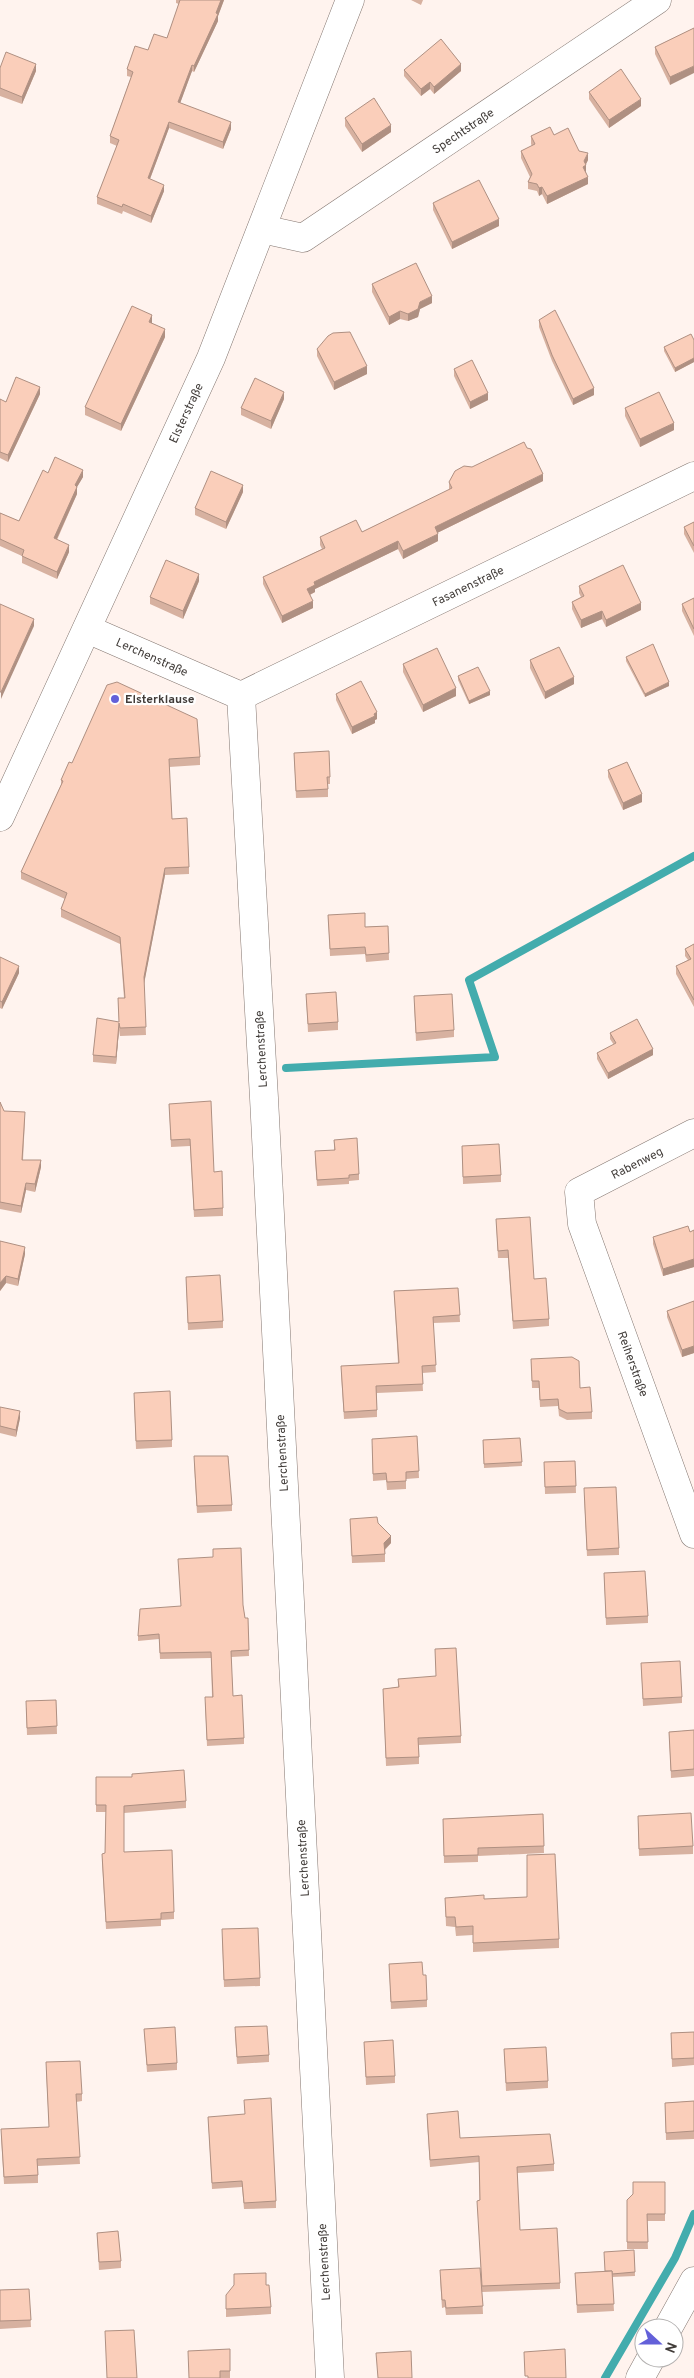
<svg xmlns="http://www.w3.org/2000/svg" width="694" height="2378" font-family="Overpass,sans-serif">
<style>
.lines{fill:none;stroke-linecap:round;stroke-linejoin:round}
.stream{stroke:#43acad;stroke-width:8}
.minor-casing{stroke:#847771;stroke-width:29}
.minor{stroke:#fff;stroke-width:28}
.wall{fill:#d7b1a0}
.shaded-wall{fill:#af9082}
.building{fill:#faceba;stroke:#af9082}
.poi-dot{fill:#6360d9;stroke:#fff;stroke-width:2}
.labels{text-anchor:middle;stroke-width:4.5;stroke-linejoin:round;paint-order:stroke}
.street-label{font-size:12px;fill:#413c39;stroke:#fff}
.poi-label{font-size:12px;font-weight:bold;fill:#413c39;stroke:#fff;text-anchor:start}
</style>
<rect width="100%" height="100%" fill="#fff3ee"/>
<g class="lines">
<g class="stream">
<path d="M286 1068 495 1057 469 980 694 856"/>
<path d="M605 2378 675 2258 694 2214"/>
</g>
<g class="minor-casing">
<g id="minor">
<path d="M262 229 303 238 657 0"/>
<path d="M87 629 241 696 264 1098 330 2378"/>
<path d="M241 696 694 476"/>
<path d="M0 817 211 358 350 0"/>
<path d="M694 1133 579 1192 582 1224 694 1534"/>
<path d="M668 2328 694 2281"/>
<path d="M640 2378 651 2358"/>
</g>
</g>
<use href="#minor" class="minor"/>
</g>
<g class="wall">
<path d="M176 0H224L218 16V21L194 72 192 71 180 103 231 129 223 149 169 128 150 179 164 191 151 223 123 211 122 214 97 204V197L117 146 110 143V136L131 77 127 76V69L148 50 167 38 179 4 176 3Z"/>
<path d="M411 0H423L421 5Z"/>
<path d="M694 28 670 85 655 54V47Z"/>
<path d="M0 68 36 71 22 104 0 96Z"/>
<path d="M404 70 461 71 434 94 430 89 421 96 404 76Z"/>
<path d="M589 92 641 106 609 128 589 99Z"/>
<path d="M345 118 391 132 362 152 345 126Z"/>
<path d="M554 135 579 151 588 160 586 164V172L588 184 547 204 542 194 539 196 537 191 528 189V182L530 177 521 158V151L532 146 531 144V136Z"/>
<path d="M433 203 499 226 452 249 433 210Z"/>
<path d="M372 284 432 303 420 309 418 317 408 321 400 319 389 325 372 292Z"/>
<path d="M539 320 594 395 573 405 552 361 539 327Z"/>
<path d="M152 323V324L165 337 121 431 85 415V407Z"/>
<path d="M694 340V362L675 372 664 351V347Z"/>
<path d="M317 349 367 374 334 390 317 356Z"/>
<path d="M454 369 488 400 470 409 454 376Z"/>
<path d="M40 394 8 462 0 458V399L6 402Z"/>
<path d="M284 399 271 429 241 415V408Z"/>
<path d="M625 408 674 430 640 447 625 416Z"/>
<path d="M48 473 83 477 77 487V494L57 540 69 552 57 579 22 563V556L0 546V513L19 521Z"/>
<path d="M543 481 437 533 438 541 403 559 398 549 315 589V592L310 595 313 608 282 623 263 584V577L322 549 320 545V537L362 532 449 490V482Z"/>
<path d="M243 492 226 529 195 515V508Z"/>
<path d="M694 522V553L684 534V527Z"/>
<path d="M199 581 183 619 150 604V597Z"/>
<path d="M579 586 641 610 606 627 602 619 581 628 572 609V602L581 597 579 593Z"/>
<path d="M694 598V636L682 611V604Z"/>
<path d="M626 657 669 686 645 697 626 661Z"/>
<path d="M530 660 574 684 545 699 530 668Z"/>
<path d="M403 664 456 696 423 712 403 672Z"/>
<path d="M458 676 490 695 469 704 458 680Z"/>
<path d="M336 694 377 719 375 720V723L352 734 336 700Z"/>
<path d="M294 753 330 777V784H328V797L296 798Z"/>
<path d="M200 757V765L169 767 172 819 189 867V874L165 875 144 983 146 1035 120 1036 119 1030 116 1064 93 1062V1055L119 1022 118 998H124L120 944 61 917V909L65 899 21 879V872L61 785V780L72 763Z"/>
<path d="M608 770 642 802 623 810 608 777Z"/>
<path d="M328 915 365 927 388 926 389 960 366 962 365 954 330 956Z"/>
<path d="M694 944V1007L676 974V966L688 960 685 956V949Z"/>
<path d="M0 957 19 973 2 1009 0 1008Z"/>
<path d="M306 994 338 1022V1030L308 1032Z"/>
<path d="M414 1003 454 1030V1037L416 1041Z"/>
<path d="M610 1033 653 1055 608 1079 597 1059V1053L614 1045 610 1039Z"/>
<path d="M0 1102 4 1111 25 1119 23 1160 41 1167 35 1192 26 1190 21 1213 0 1209Z"/>
<path d="M169 1104 214 1172 223 1208V1216L194 1217 190 1146 171 1147Z"/>
<path d="M334 1140 359 1174V1180L349 1181V1184L317 1186 315 1158 334 1150Z"/>
<path d="M462 1146 501 1175V1182L463 1184Z"/>
<path d="M496 1219 534 1279 549 1319V1326L513 1329 508 1258H498Z"/>
<path d="M694 1230V1267L663 1276 653 1244V1237L690 1232Z"/>
<path d="M0 1241 25 1254 18 1286 6 1283 0 1291Z"/>
<path d="M186 1277 223 1321V1328L188 1330Z"/>
<path d="M458 1288 460 1322 433 1323 436 1372 422 1373 423 1391 377 1393V1417L344 1419 341 1373 398 1363 394 1291Z"/>
<path d="M694 1301V1353L682 1357 667 1317V1311Z"/>
<path d="M531 1359 592 1412V1419L567 1420 559 1416 558 1406 540 1407 539 1388H532Z"/>
<path d="M134 1400 172 1440V1447L136 1449Z"/>
<path d="M0 1407 20 1418 16 1437 0 1433Z"/>
<path d="M417 1436 419 1478 406 1479V1489L387 1490 386 1480 373 1481 372 1446Z"/>
<path d="M520 1438 522 1466 484 1468 483 1440Z"/>
<path d="M575 1461 576 1493 545 1494 544 1462Z"/>
<path d="M194 1463 232 1505V1511L197 1513Z"/>
<path d="M584 1495 619 1548V1555L587 1556Z"/>
<path d="M350 1519 378 1523 391 1543 385 1550V1562L352 1563Z"/>
<path d="M604 1573 648 1616V1623L606 1625Z"/>
<path d="M243 1605 245 1618H248L249 1656 231 1657 233 1696 244 1738V1744L207 1746 205 1703 212 1697 211 1658 160 1659 159 1639 138 1641V1636Z"/>
<path d="M641 1663 682 1697V1703L643 1706Z"/>
<path d="M398 1679 461 1736V1743L419 1745V1764L386 1766 383 1689 398 1687Z"/>
<path d="M56 1700 57 1734 27 1735 26 1708Z"/>
<path d="M694 1730V1776L671 1778 669 1732Z"/>
<path d="M96 1777 186 1801V1808L124 1813V1852L174 1912V1919L161 1920V1926L106 1929 102 1861 105 1853 106 1812H96Z"/>
<path d="M543 1814 544 1853 478 1856V1862L444 1863 443 1819Z"/>
<path d="M638 1823 693 1846V1854L639 1856Z"/>
<path d="M445 1898 484 1899 559 1939V1948L473 1952V1935L456 1936 455 1927 446 1926Z"/>
<path d="M222 1937 260 1978V1986L224 1987Z"/>
<path d="M389 1964 423 1975 427 2000V2007L391 2009Z"/>
<path d="M144 2029 177 2063V2070L147 2072Z"/>
<path d="M694 2032V2065L672 2067 671 2033Z"/>
<path d="M235 2034 269 2055V2062L237 2064Z"/>
<path d="M364 2042 395 2076V2083L366 2085Z"/>
<path d="M504 2049 548 2081V2088L506 2091Z"/>
<path d="M46 2070 82 2094V2101L76 2102 80 2164 38 2166V2183L4 2184 1 2136 49 2127Z"/>
<path d="M694 2101V2139L666 2140 665 2103Z"/>
<path d="M208 2117 276 2201V2208L244 2209 242 2187 212 2189Z"/>
<path d="M427 2120 460 2138 554 2164V2171L517 2173 520 2230 560 2283V2289L482 2292 483 2314 446 2315 445 2307 442 2308 440 2277 481 2282 479 2162 430 2167Z"/>
<path d="M665 2182V2221H647L648 2249H627V2200Z"/>
<path d="M97 2233 121 2261V2268L99 2270Z"/>
<path d="M634 2250 635 2276 612 2277 614 2311 577 2313 575 2273 605 2271Z"/>
<path d="M266 2285 271 2307V2314L226 2317V2295Z"/>
<path d="M29 2289 31 2327 0 2329V2290Z"/>
<path d="M230 2349V2378H189Z"/>
</g>
<g class="shaded-wall">
<path d="M221 0H224L218 16V21L194 72V66Z"/>
<path d="M36 64V71L22 104V97Z"/>
<path d="M461 64V71L434 94V87Z"/>
<path d="M192 65V71L178 109V102Z"/>
<path d="M694 66V73L670 85V77Z"/>
<path d="M430 82V89L421 96V89Z"/>
<path d="M641 99V106L609 128V120Z"/>
<path d="M169 122V128L148 184V178Z"/>
<path d="M231 122V129L223 149V142Z"/>
<path d="M391 125V132L362 152V144Z"/>
<path d="M588 153V160L585 166 586 165V173L583 174 584 161Z"/>
<path d="M588 177V184L547 204V196Z"/>
<path d="M164 185V191L151 223V216Z"/>
<path d="M542 187V194L539 196V188Z"/>
<path d="M499 219V226L452 249V242Z"/>
<path d="M432 296V303L420 309 418 317 408 321V314L420 302Z"/>
<path d="M400 311V319L389 325V317Z"/>
<path d="M152 315V323L149 330V322Z"/>
<path d="M165 329V337L121 431V424Z"/>
<path d="M694 358V362L675 372V368Z"/>
<path d="M367 366V374L334 390V382Z"/>
<path d="M40 387V394L8 462V455Z"/>
<path d="M594 388V395L573 405V399Z"/>
<path d="M284 392V399L271 429V421Z"/>
<path d="M488 393V400L470 409V402Z"/>
<path d="M674 423V430L640 447V439Z"/>
<path d="M83 470V477L77 487V494L54 545V538L75 485Z"/>
<path d="M543 474V481L435 534V527Z"/>
<path d="M243 485V492L226 529V522Z"/>
<path d="M438 534V541L403 559V551Z"/>
<path d="M398 541V549L315 589V592L307 596V589L314 582Z"/>
<path d="M69 545V552L57 579V572Z"/>
<path d="M199 574V581L183 619V611Z"/>
<path d="M313 601V608L282 623V616Z"/>
<path d="M641 603V610L606 627V620Z"/>
<path d="M602 611V619L581 628V620Z"/>
<path d="M34 619V626L1 699V692Z"/>
<path d="M574 677V684L545 699V692Z"/>
<path d="M669 682V686L645 697V694Z"/>
<path d="M456 688V696L423 712V705Z"/>
<path d="M490 691V695L469 704V701Z"/>
<path d="M377 712V719L375 720V723L352 734V727Z"/>
<path d="M642 794V802L623 810V803Z"/>
<path d="M165 868V875L144 984V977Z"/>
<path d="M19 966V973L2 1009V1002Z"/>
<path d="M119 1023V1030L116 1064V1057Z"/>
<path d="M653 1049V1055L608 1079V1073Z"/>
<path d="M41 1160V1167L35 1192V1184Z"/>
<path d="M26 1183V1190L21 1213V1206Z"/>
<path d="M25 1247V1254L18 1286V1279Z"/>
<path d="M694 1259V1267L663 1276V1269Z"/>
<path d="M6 1276V1283L0 1291V1283Z"/>
<path d="M694 1346V1353L682 1357V1350Z"/>
<path d="M20 1411V1418L16 1437V1430Z"/>
<path d="M391 1536V1543L384 1550V1543Z"/>
</g>
<g class="building">
<path d="M180 0H221L216 13 218 14 194 66 192 65 178 102 231 122 223 142 169 122 148 178 164 185 151 216 123 204 122 207 97 197 119 140 110 136 133 72 127 69 135 46 148 50 154 34 167 38Z"/>
<path d="M694 28V66L670 77 655 47Z"/>
<path d="M441 39 461 64 434 87 430 82 421 89 404 70Z"/>
<path d="M6 52 36 64 22 97 0 88V68Z"/>
<path d="M621 69 641 99 609 120 589 92Z"/>
<path d="M374 98 391 125 362 144 345 118Z"/>
<path d="M550 127 554 135 568 128 579 151 588 153 584 161 586 165 583 167 588 177 547 196 542 187 539 188 537 184 528 182 532 174 521 151 535 144 531 136Z"/>
<path d="M479 180 499 219 452 242 433 203Z"/>
<path d="M416 263 432 296 420 302 418 309 408 314 400 311 389 317 372 284Z"/>
<path d="M132 306 152 315 149 322 165 329 121 424 85 407Z"/>
<path d="M555 310 594 388 573 399 552 355 539 320Z"/>
<path d="M350 332 367 366 334 382 317 349 328 336 333 333Z"/>
<path d="M691 334 694 340V358L675 368 664 347Z"/>
<path d="M472 360 488 393 470 402 454 369Z"/>
<path d="M16 377 40 387 8 455 0 452V399L6 402Z"/>
<path d="M255 378 284 392 271 421 241 408Z"/>
<path d="M659 392 674 423 640 439 625 408Z"/>
<path d="M524 442 527 448 531 449 543 474 435 527 438 534 403 551 398 541 314 582 315 585 307 589 313 601 282 616 263 577 325 548 320 537 356 520 362 532 452 488 449 482 455 471 464 466 472 467Z"/>
<path d="M55 457 83 470 75 485 77 487 54 538 69 545 57 572 22 556 24 550 0 539V513L19 521 43 470 48 473Z"/>
<path d="M211 471 243 485 226 522 195 508Z"/>
<path d="M694 522V546L684 527Z"/>
<path d="M166 560 199 574 183 611 150 597Z"/>
<path d="M623 565 641 603 606 620 602 611 581 620 572 602 584 596 579 586Z"/>
<path d="M694 598V629L682 604Z"/>
<path d="M0 604 34 619 1 692H0Z"/>
<path d="M653 644 669 682 645 694 626 657Z"/>
<path d="M559 647 574 677 545 692 530 660Z"/>
<path d="M437 648 456 688 423 705 403 664Z"/>
<path d="M478 667 490 691 469 701 458 676Z"/>
<path d="M361 681 377 712 374 714 375 716 352 727 336 694Z"/>
<path d="M117 682 197 719 200 757 169 759 172 819 187 818 189 867 165 868 144 977 146 1027 120 1028 119 1023 116 1057 93 1055 97 1018 119 1022 118 998H125L120 937 61 909 67 893 21 872 63 781 61 780 69 762 72 763 107 685Z"/>
<path d="M329 751 330 777H327L328 789 296 791 294 753Z"/>
<path d="M627 762 642 794 623 803 608 770Z"/>
<path d="M365 913V927L388 926 389 953 366 955 365 947 330 949 328 915Z"/>
<path d="M694 944V1000L676 966 691 959 685 949Z"/>
<path d="M0 957 19 966 2 1002 0 1001Z"/>
<path d="M336 992 338 1022 308 1024 306 994Z"/>
<path d="M452 994 454 1030 416 1033 414 996Z"/>
<path d="M637 1019 653 1049 608 1073 597 1053 616 1043 610 1033Z"/>
<path d="M211 1101 214 1172 222 1171 223 1208 194 1210 190 1139 171 1140 169 1104Z"/>
<path d="M0 1102 4 1111 25 1112 22 1160H41L35 1184 26 1183 21 1206 0 1202Z"/>
<path d="M357 1138 359 1174 349 1175V1178L317 1180 315 1151 335 1150 334 1140Z"/>
<path d="M499 1144 501 1175 463 1177 462 1146Z"/>
<path d="M530 1217 534 1279 546 1278 549 1319 513 1321 508 1250 498 1251 496 1219Z"/>
<path d="M688 1226 690 1232 694 1230V1259L663 1269 653 1237Z"/>
<path d="M0 1241 25 1247 18 1279 6 1276 0 1283Z"/>
<path d="M220 1275 223 1321 188 1323 186 1277Z"/>
<path d="M458 1288 460 1315 433 1317 436 1365 422 1366 423 1384 376 1386 377 1410 344 1412 341 1366 399 1363 394 1291Z"/>
<path d="M694 1301V1346L682 1350 667 1311Z"/>
<path d="M572 1357 579 1361 580 1388 590 1387 592 1412 567 1413 559 1409 558 1399 540 1400 539 1381H532L531 1359Z"/>
<path d="M170 1391 172 1440 136 1441 134 1393Z"/>
<path d="M0 1407 20 1411 16 1430 0 1426Z"/>
<path d="M417 1436 419 1471 406 1472V1481L387 1482 386 1473 373 1474 372 1439Z"/>
<path d="M520 1438 522 1462 484 1464 483 1440Z"/>
<path d="M194 1456H228L232 1505 197 1506Z"/>
<path d="M575 1461 576 1486 545 1487 544 1462Z"/>
<path d="M616 1487 619 1548 587 1550 584 1488Z"/>
<path d="M377 1517 378 1523 391 1536 384 1543 385 1554 352 1556 350 1519Z"/>
<path d="M241 1548 243 1605 245 1618H248L249 1650 231 1651 233 1696 242 1695 244 1738 207 1740 205 1697H213L211 1652 160 1653 159 1634 138 1636 140 1609 181 1606 178 1559 213 1557V1549Z"/>
<path d="M645 1571 648 1616 606 1618 604 1573Z"/>
<path d="M456 1648 461 1736 418 1738 419 1757 386 1758 383 1689 399 1687 398 1679 436 1676 435 1649Z"/>
<path d="M680 1661 682 1697 643 1699 641 1663Z"/>
<path d="M56 1700 57 1726 27 1728 26 1701Z"/>
<path d="M694 1730V1769L671 1771 669 1732Z"/>
<path d="M184 1770 186 1801 124 1806V1852L172 1850 174 1912 161 1913V1919L106 1922 102 1854 105 1853 106 1805H96V1777H132V1774Z"/>
<path d="M691 1813 693 1846 639 1849 638 1816Z"/>
<path d="M543 1814 544 1846 478 1848V1855L444 1856 443 1819Z"/>
<path d="M555 1854 559 1939 473 1943V1926L456 1927 455 1917H446L445 1898 484 1895V1899L527 1897V1855Z"/>
<path d="M258 1928 260 1978 224 1980 222 1929Z"/>
<path d="M422 1962 423 1975H426L427 2000 391 2002 389 1964Z"/>
<path d="M267 2026 269 2055 237 2057 235 2027Z"/>
<path d="M175 2027 177 2063 147 2065 144 2029Z"/>
<path d="M694 2032V2058L672 2059 671 2033Z"/>
<path d="M393 2040 395 2076 366 2077 364 2042Z"/>
<path d="M546 2047 548 2081 506 2083 504 2049Z"/>
<path d="M80 2061 82 2094H76L80 2157 37 2159 38 2175 4 2177 1 2129 49 2127 46 2062Z"/>
<path d="M271 2098 276 2201 244 2203 242 2181 212 2183 208 2117 245 2114 244 2100Z"/>
<path d="M694 2101V2131L666 2133 665 2103Z"/>
<path d="M458 2111 460 2138 550 2134 554 2164 517 2167 520 2230 557 2228 560 2283 482 2286 477 2201 480 2200 479 2156 430 2160 427 2114Z"/>
<path d="M633 2182H665V2214H647L648 2242H627V2200L633 2194Z"/>
<path d="M118 2231 121 2261 99 2262 97 2233Z"/>
<path d="M634 2250 635 2272 612 2274V2271H605L604 2252Z"/>
<path d="M480 2268 483 2306 446 2308 445 2300H442L440 2270Z"/>
<path d="M612 2271 614 2304 577 2305 575 2273Z"/>
<path d="M266 2273V2285H269L271 2307 226 2309V2295L234 2285V2274Z"/>
<path d="M29 2289 31 2320 0 2321V2290Z"/>
<path d="M134 2330 137 2378H107L105 2331Z"/>
<path d="M230 2349V2371H220V2378H189L188 2351Z"/>
<path d="M565 2349 566 2378H528V2376H525L524 2352Z"/>
<path d="M411 2351 412 2378H378L376 2353Z"/>
</g>
<circle class="poi-dot" cx="115" cy="699" r="5"/>
<g class="labels">
<g class="street-label">
<text transform="translate(463 131) rotate(-34)" y="4">Spechtstraße</text>
<text transform="translate(186 413) rotate(-65)" y="4">Elsterstraße</text>
<text transform="translate(468 586) rotate(-26)" y="4">Fasanenstraße</text>
<text transform="translate(152 657) rotate(24)" y="4">Lerchenstraße</text>
<text transform="translate(261 1049) rotate(-93)" y="4">Lerchenstraße</text>
<text transform="translate(637 1163) rotate(-27)" y="4">Rabenweg</text>
<text transform="translate(633 1364) rotate(70)" y="4">Reiherstraße</text>
<text transform="translate(282 1453) rotate(-93)" y="4">Lerchenstraße</text>
<text transform="translate(303 1858) rotate(-93)" y="4">Lerchenstraße</text>
<text transform="translate(324 2262) rotate(-93)" y="4">Lerchenstraße</text>
</g>
<g class="poi-label">
<text x="125" y="703">Elsterklause</text>
</g>
</g>
<g transform="translate(659 2343) rotate(111)"><circle r="24" fill="#ffffff" stroke="#b3b1b0"/>
<path d="M0-4L9 19L0 12L-9 19Z" fill="#6360d9"/>
<text y="-8" font-size="14" font-weight="bold" text-anchor="middle" fill="#413c39">N</text>
</g>
</svg>
